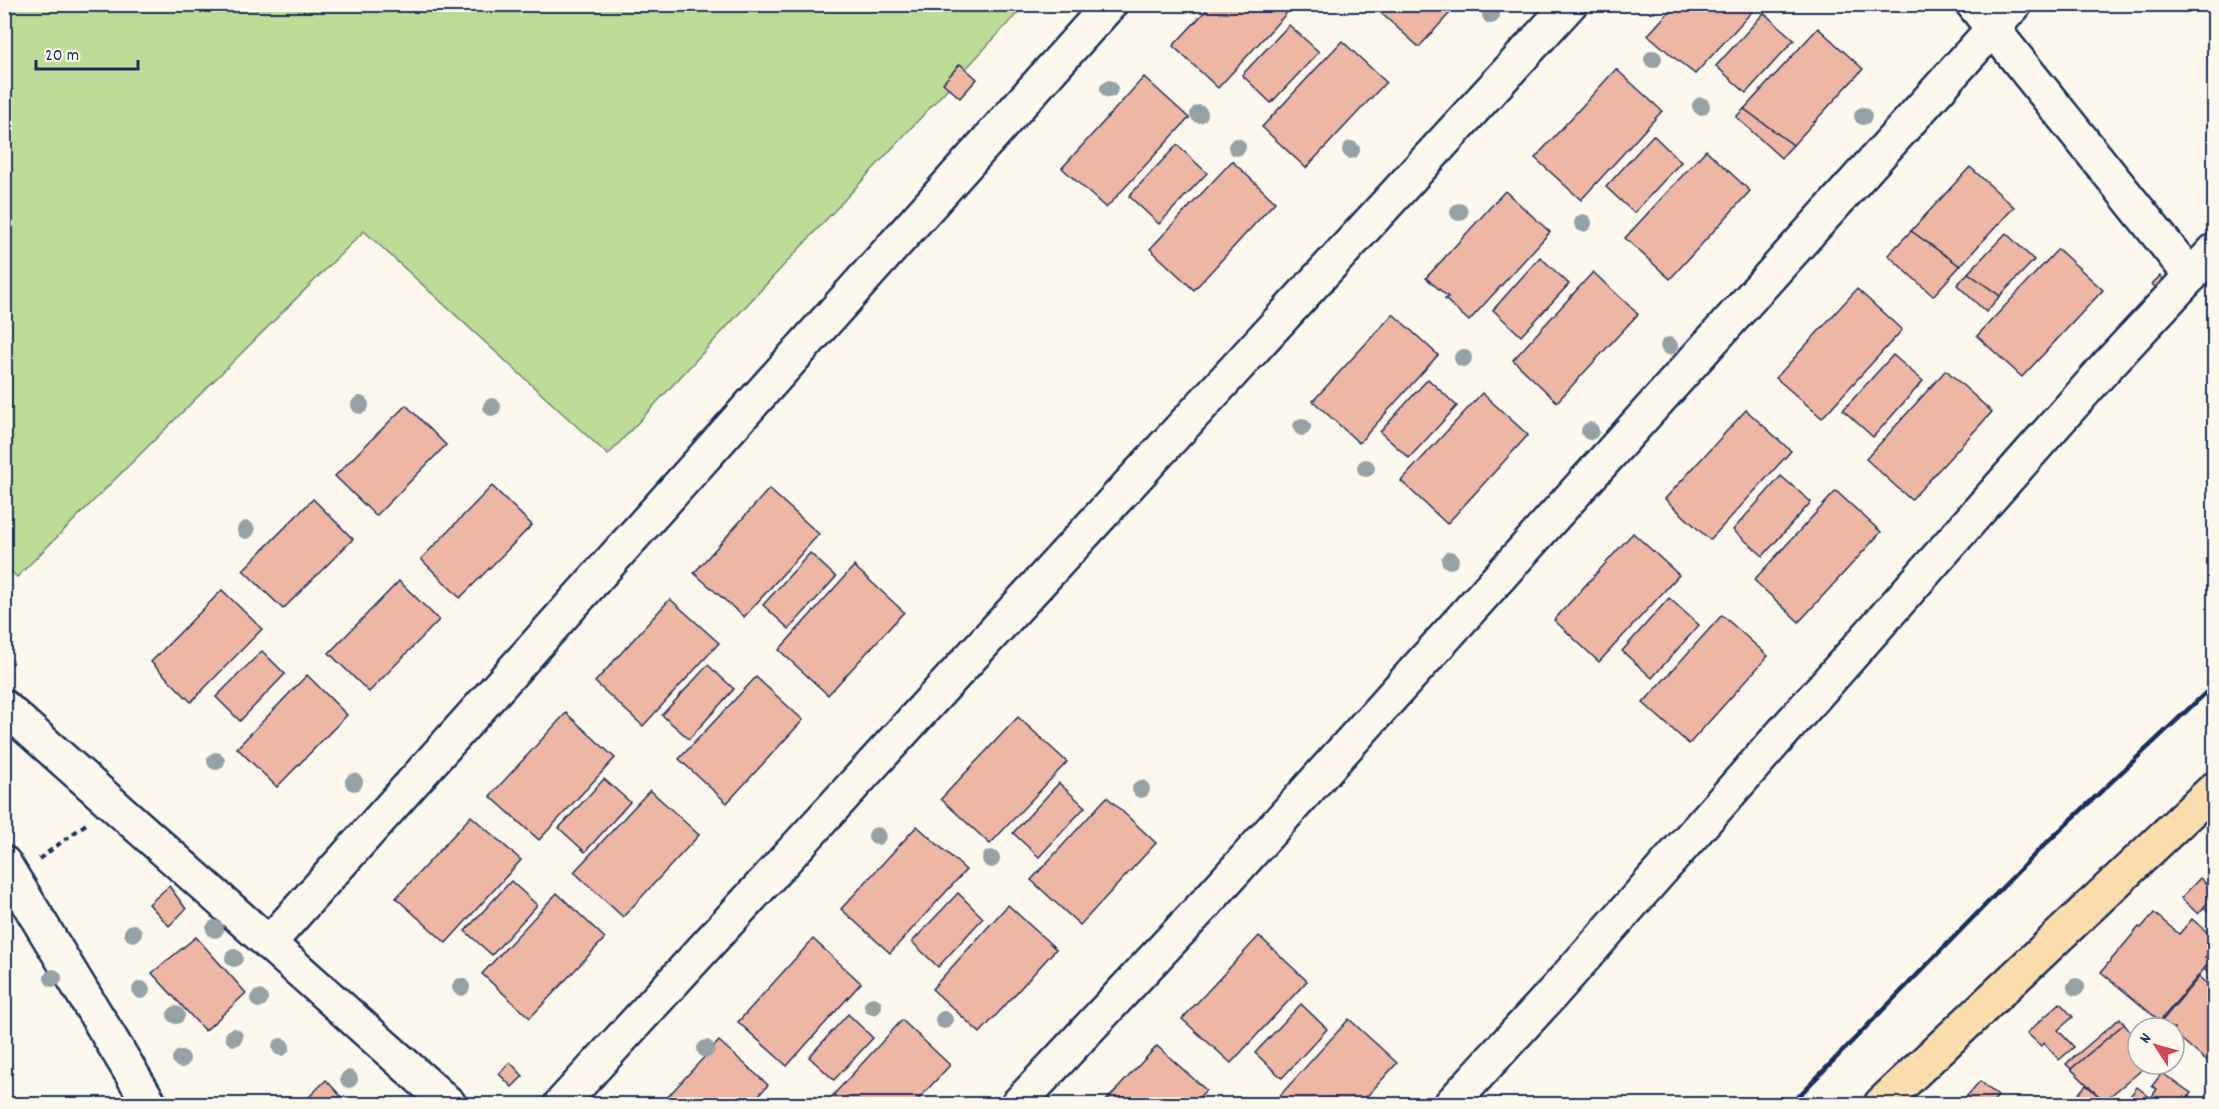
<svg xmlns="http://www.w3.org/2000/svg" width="2219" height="1109" font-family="Dekko,sans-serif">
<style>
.green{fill:#bcdb94;stroke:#6c8579;stroke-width:1.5}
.building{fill:#edb6a3;stroke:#1b2f5e;stroke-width:1.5}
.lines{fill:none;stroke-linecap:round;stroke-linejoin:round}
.minor-casing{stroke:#1b2f5e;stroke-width:38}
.secondary-casing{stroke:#1b2f5e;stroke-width:38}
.primary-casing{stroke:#1b2f5e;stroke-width:38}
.path{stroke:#1b2f5e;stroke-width:4;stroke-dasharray:6 4.5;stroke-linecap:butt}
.minor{stroke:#fbf7ec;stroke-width:33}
.secondary{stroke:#fbf7ec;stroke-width:33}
.primary{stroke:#faddab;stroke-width:33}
.rail{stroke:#1b2f5e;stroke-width:4.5}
.tree{fill:#96a1a6}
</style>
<rect width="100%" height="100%" fill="#fbf7ec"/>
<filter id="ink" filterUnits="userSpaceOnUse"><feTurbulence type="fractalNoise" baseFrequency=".0167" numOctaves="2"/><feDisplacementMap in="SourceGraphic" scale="12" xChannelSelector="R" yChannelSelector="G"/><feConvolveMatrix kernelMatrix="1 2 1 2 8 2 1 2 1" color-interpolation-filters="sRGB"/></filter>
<g filter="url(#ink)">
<path class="green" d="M5 5H1025L608 455 364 231 17 577 5 566Z"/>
<g class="building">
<path d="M1212 4H1295L1218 88 1173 46Z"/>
<path d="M1375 4H1458L1419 47 1373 6Z"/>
<path d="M1676 4H1759L1695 74 1676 59 1648 35Z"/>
<path d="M1764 13 1794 40 1746 93 1716 66Z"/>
<path d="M1289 25 1319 52 1271 103 1242 75Z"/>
<path d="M1818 28 1863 69 1793 145 1744 109Z"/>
<path d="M1342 41 1386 82 1306 168 1262 127Z"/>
<path d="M960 64 977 79 960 98 943 83Z"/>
<path d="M1616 69 1662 111 1581 200 1535 158Z"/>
<path d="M1144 77 1189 118 1106 208 1062 168Z"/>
<path d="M1744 109 1793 145 1781 158 1736 117Z"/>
<path d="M1653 135 1681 162 1634 213 1606 187Z"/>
<path d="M1177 145 1207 173 1159 224 1129 196Z"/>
<path d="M1706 150 1750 191 1670 279 1625 238Z"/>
<path d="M1232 161 1275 202 1194 290 1150 249Z"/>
<path d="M1970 167 2014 207 1960 266 1911 231Z"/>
<path d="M1505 191 1550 232 1469 321 1445 299 1448 297 1426 278Z"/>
<path d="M1911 231 1960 266 1933 296 1888 255Z"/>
<path d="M2006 233 2034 260 2000 296 1968 273Z"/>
<path d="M2058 249 2103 290 2022 377 1977 336Z"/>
<path d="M1540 257 1569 284 1521 336 1493 310Z"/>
<path d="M1593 272 1638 314 1557 402 1513 360Z"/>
<path d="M1968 273 2000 296 1986 312 1957 285Z"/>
<path d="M2160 276 2171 286 2162 294 2152 284Z"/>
<path d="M1857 289 1902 330 1822 418 1776 378Z"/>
<path d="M1393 314 1438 355 1359 443 1313 401Z"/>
<path d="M1893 355 1923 381 1873 437 1843 410Z"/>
<path d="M1946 370 1992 412 1911 500 1866 459Z"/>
<path d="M1428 379 1457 406 1409 458 1380 432Z"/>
<path d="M1482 393 1528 435 1447 524 1401 481Z"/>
<path d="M406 405 446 445 376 516 335 476Z"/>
<path d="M1746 410 1791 451 1710 540 1665 499Z"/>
<path d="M1781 476 1811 502 1763 556 1733 530Z"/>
<path d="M492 486 532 525 460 598 421 559Z"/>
<path d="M769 489 819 534 744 617 694 573Z"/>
<path d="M1836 491 1881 532 1799 622 1754 580Z"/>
<path d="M313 499 353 539 283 609 243 570Z"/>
<path d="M1633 533 1679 575 1599 662 1554 620Z"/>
<path d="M810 553 836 577 789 629 763 605Z"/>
<path d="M854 566 904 612 828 695 779 650Z"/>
<path d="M399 581 439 620 369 692 329 653Z"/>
<path d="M222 590 262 629 191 702 151 662Z"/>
<path d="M1669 598 1699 625 1652 678 1622 651Z"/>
<path d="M670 599 719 643 643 726 595 682Z"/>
<path d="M1722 615 1768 656 1689 744 1643 703Z"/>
<path d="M262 651 285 674 240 721 216 697Z"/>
<path d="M708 665 734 689 689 739 662 715Z"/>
<path d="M307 675 347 715 277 787 237 748Z"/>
<path d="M756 677 803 720 727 803 679 759Z"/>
<path d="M566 713 615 758 539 840 490 796Z"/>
<path d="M1018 717 1067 762 990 844 941 799Z"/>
<path d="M604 779 630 802 585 852 559 828Z"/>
<path d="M1059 783 1085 807 1039 857 1013 833Z"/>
<path d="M650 790 699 835 623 917 574 872Z"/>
<path d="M1107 797 1156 843 1080 925 1031 880Z"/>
<path d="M471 816 521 860 446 943 396 898Z"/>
<path d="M917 826 966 870 890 953 841 909Z"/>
<path d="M2200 878 2214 891V896L2198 914 2181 898Z"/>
<path d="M511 881 537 905 492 955 465 931Z"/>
<path d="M169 886 186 909 169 926 149 904Z"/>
<path d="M557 893 605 938 530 1018 482 974Z"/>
<path d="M958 893 983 918 938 967 912 942Z"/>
<path d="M2214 896V912L2212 915 2204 907Z"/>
<path d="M1008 905 1056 949 980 1033 932 989Z"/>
<path d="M2154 913 2179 934 2192 919 2214 938V947L2205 958 2210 962 2160 1021 2101 972 2139 927 2141 928Z"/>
<path d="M1259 936 1307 981 1231 1063 1182 1019Z"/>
<path d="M196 937 246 993 205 1031 152 973Z"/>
<path d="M813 939 861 983 787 1066 738 1022Z"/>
<path d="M2214 956V979L2204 969Z"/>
<path d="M2199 977 2214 990V1063L2212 1066 2174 1033V1028H2168L2161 1022Z"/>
<path d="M2060 1003 2073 1017 2058 1030 2074 1047 2059 1060 2044 1043 2041 1046 2027 1033Z"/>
<path d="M1301 1004 1327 1029 1282 1078 1255 1053Z"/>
<path d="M848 1014 873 1038 834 1080 809 1057Z"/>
<path d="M2120 1018 2124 1024 2071 1069 2066 1064Z"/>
<path d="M1349 1019 1397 1063 1360 1104H1277L1274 1102Z"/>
<path d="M902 1020 950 1065 914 1104H827L826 1103Z"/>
<path d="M2124 1024 2138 1042V1064H2149L2104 1101 2071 1069Z"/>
<path d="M719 1041 768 1085 751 1104H661Z"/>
<path d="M1157 1046 1206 1090 1193 1104H1103Z"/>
<path d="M510 1062 523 1076 512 1087 499 1074Z"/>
<path d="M2162 1073 2191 1093 2183 1104H2147L2157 1089 2152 1086Z"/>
<path d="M326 1080 348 1104H302Z"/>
<path d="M1980 1081 1998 1096 1991 1104H1960Z"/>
<path d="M2086 1085 2108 1104H2070Z"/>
<path d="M2137 1087 2151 1098 2146 1104H2127L2125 1103Z"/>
</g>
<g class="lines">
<g class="minor-casing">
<g id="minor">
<path d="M1973 4 2191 276"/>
<path d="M4 863 150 1104"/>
<path d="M269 943 1110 4"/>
<path d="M561 1104 1570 4"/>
<path d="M1018 1104 1205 904 2015 4"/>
<path d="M1451 1104 1552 994 2106 367 2214 251"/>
</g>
</g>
<g class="secondary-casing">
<path id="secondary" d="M4 707 449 1104"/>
</g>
<g class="primary-casing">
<path id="primary" d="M1881 1104 2214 789"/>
</g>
<path class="path" d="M39 859 86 824"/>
<use href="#minor" class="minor"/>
<use href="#secondary" class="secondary"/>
<use href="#primary" class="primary"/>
<path class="rail" d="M1791 1104 2038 851 2214 685"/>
</g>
<g class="tree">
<circle cx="1491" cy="15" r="9"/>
<circle cx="1653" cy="59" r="9"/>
<circle cx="1109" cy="89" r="9"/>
<circle cx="1701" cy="106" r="9"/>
<circle cx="1199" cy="114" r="9"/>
<circle cx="1863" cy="116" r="9"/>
<circle cx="1237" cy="147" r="9"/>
<circle cx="1351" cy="150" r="9"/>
<circle cx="1459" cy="212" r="9"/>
<circle cx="1583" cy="223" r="9"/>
<circle cx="1669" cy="346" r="9"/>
<circle cx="1463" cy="358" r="9"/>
<circle cx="360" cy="405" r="9"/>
<circle cx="492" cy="407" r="9"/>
<circle cx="1302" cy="427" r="9"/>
<circle cx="1590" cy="431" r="9"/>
<circle cx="1366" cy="468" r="9"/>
<circle cx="246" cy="530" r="9"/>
<circle cx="1450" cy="560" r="9"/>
<circle cx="216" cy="761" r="9"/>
<circle cx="354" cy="782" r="9"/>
<circle cx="1141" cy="789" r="9"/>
<circle cx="877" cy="836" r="9"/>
<circle cx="991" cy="859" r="9"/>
<circle cx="215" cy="929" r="9"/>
<circle cx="133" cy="933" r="9"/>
<circle cx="234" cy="958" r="9"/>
<circle cx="53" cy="978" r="9"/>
<circle cx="461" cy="987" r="9"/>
<circle cx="2076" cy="987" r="9"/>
<circle cx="141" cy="990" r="9"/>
<circle cx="259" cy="999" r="9"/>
<circle cx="873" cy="1006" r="9"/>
<circle cx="176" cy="1015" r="9"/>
<circle cx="944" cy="1020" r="9"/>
<circle cx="234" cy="1037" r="9"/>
<circle cx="281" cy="1047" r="9"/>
<circle cx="706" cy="1049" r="9"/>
<circle cx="181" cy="1059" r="9"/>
<circle cx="349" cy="1079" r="9"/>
</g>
</g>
<rect width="2219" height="1109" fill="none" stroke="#fbf7ec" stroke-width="24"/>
<rect x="12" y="12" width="2195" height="1085" fill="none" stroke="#1b2f5e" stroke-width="2" filter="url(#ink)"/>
<g transform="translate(2156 1046) rotate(306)"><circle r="28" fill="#fbf7ec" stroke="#a1a7b3" stroke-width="1.5"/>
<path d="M0-4.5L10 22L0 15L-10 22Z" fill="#d1495b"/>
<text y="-9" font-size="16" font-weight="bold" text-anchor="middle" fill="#1b2f5e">N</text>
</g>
<path d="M36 60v9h102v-9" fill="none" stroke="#1b2f5e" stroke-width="3"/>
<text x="45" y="60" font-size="18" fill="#1b2f5e" stroke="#fbf7ec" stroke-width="4.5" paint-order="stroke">20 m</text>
</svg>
